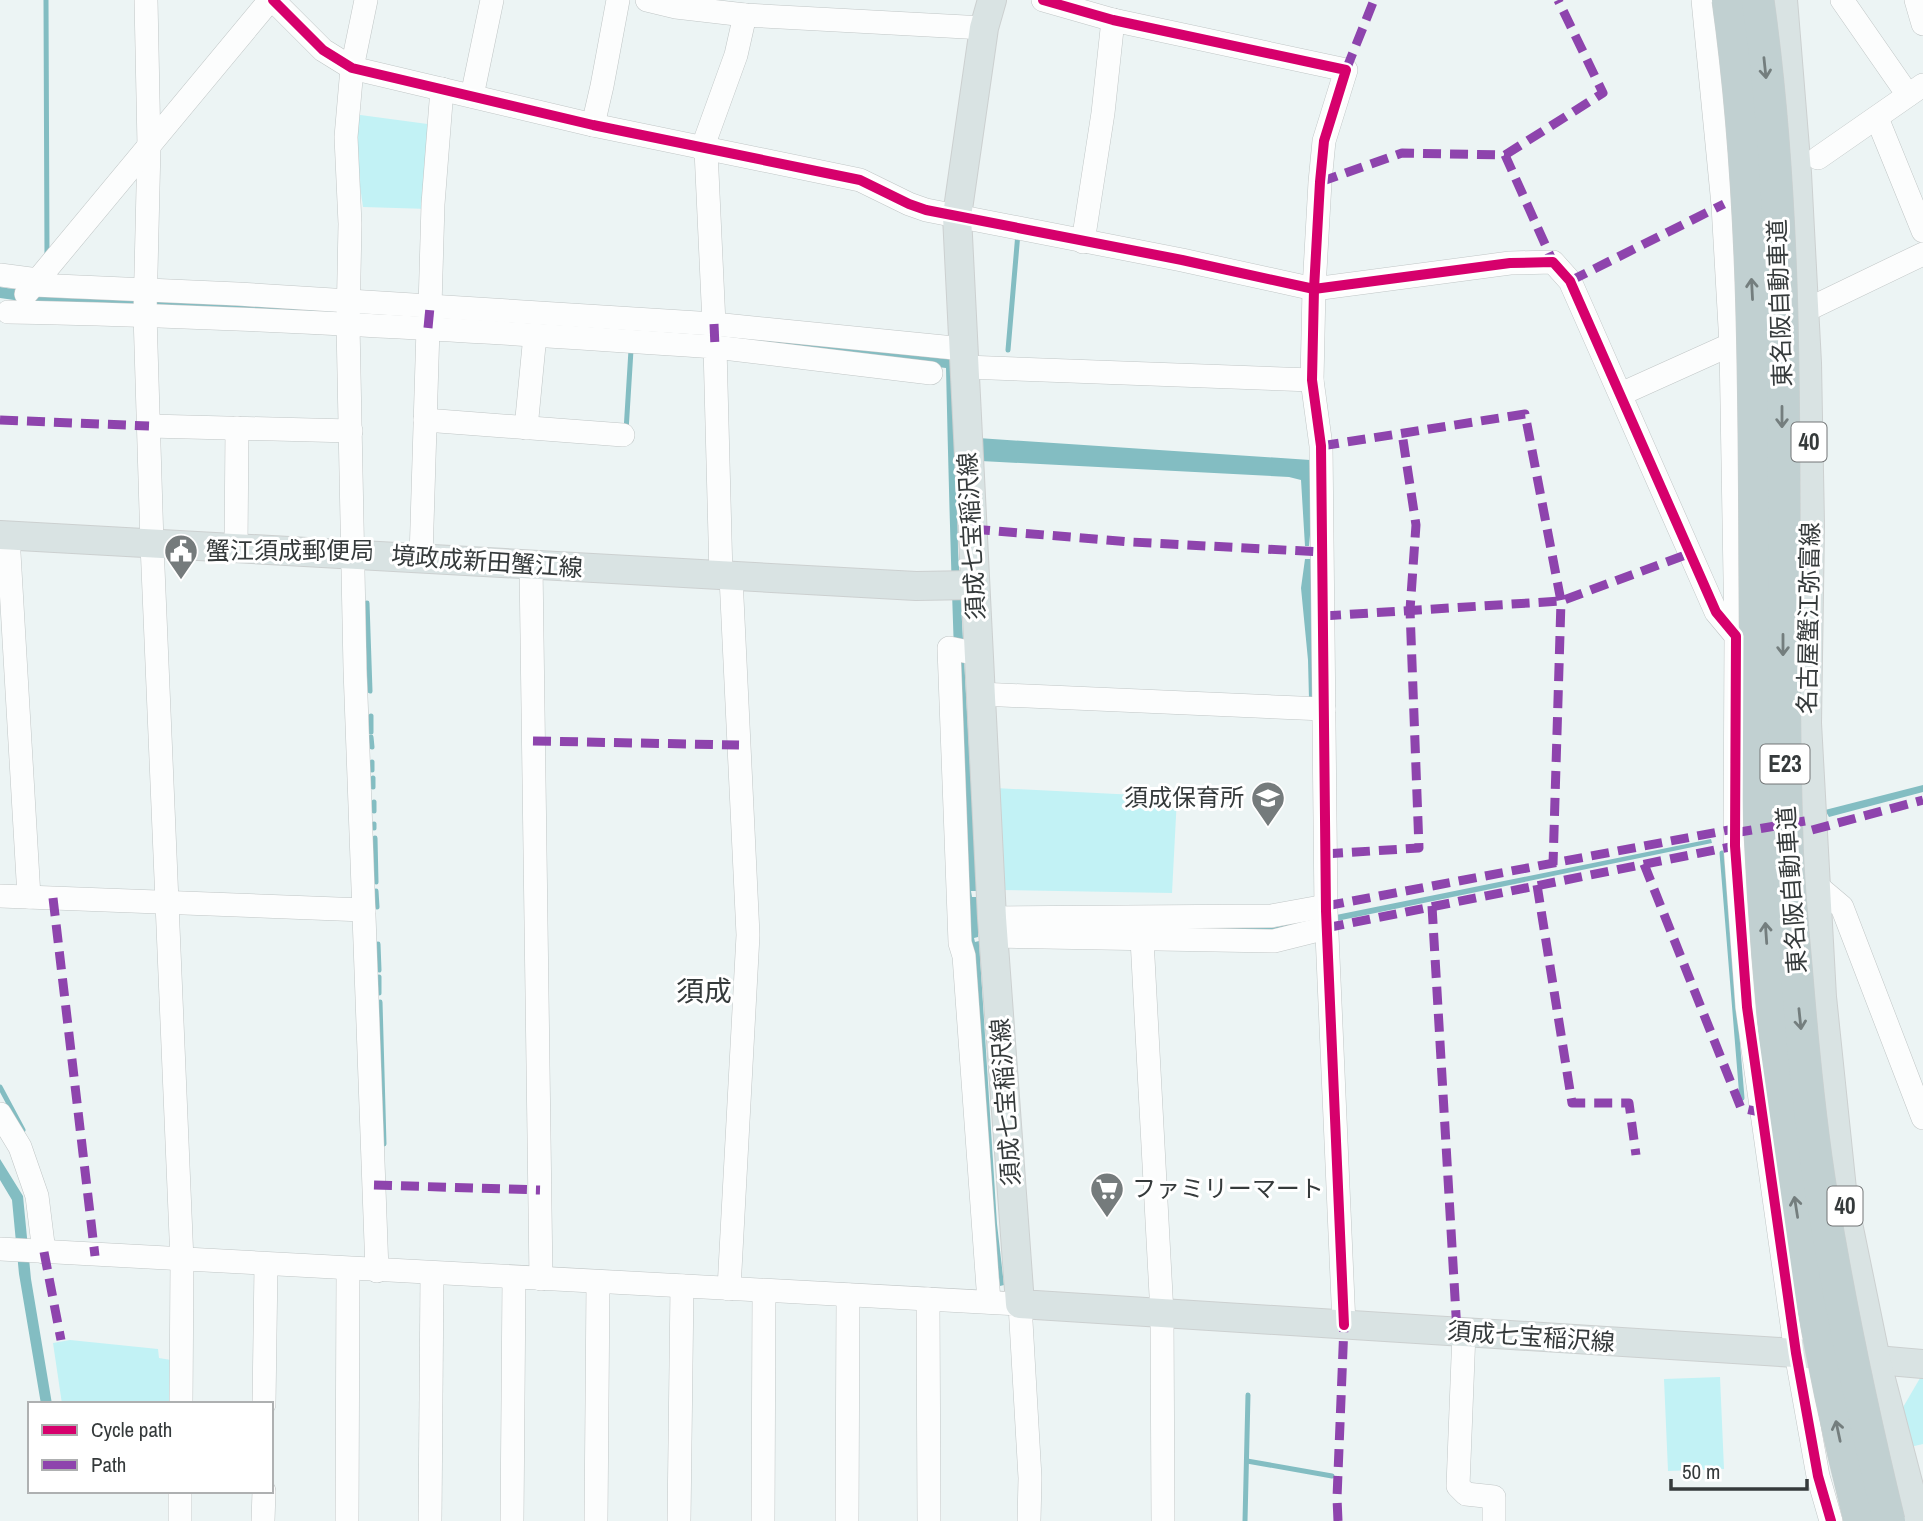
<svg xmlns="http://www.w3.org/2000/svg" width="1923" height="1521" font-family="'Archivo Narrow','Noto Sans JP',sans-serif">
<style>
.green{fill:#c2f2f5}
.water{fill:#83bdc2}
.lines{fill:none;stroke-linecap:round;stroke-linejoin:round}
.stream{stroke:#83bdc2;stroke-width:5}
.minor-casing{stroke:#c0c6c6;stroke-width:24}
.major-casing{stroke:#ccd0d0;stroke-width:30}
.minor{stroke:#fcfdfd;stroke-width:23}
.major{stroke:#d9e3e3;stroke-width:28}
.highway-bridge-casing{stroke:#ccd0d0;stroke-width:33;stroke-linecap:butt}
.highway-bridge{stroke:#c1d0d1;stroke-width:32}
.quiet{stroke:#8e44ad;stroke-width:9;stroke-dasharray:18 9;stroke-linecap:butt}
.cycleway-casing{stroke:#fff;stroke-width:15}
.cycleway{stroke:#d6006c;stroke-width:10}
.oneway{stroke:#747e7e}
.labels{text-anchor:middle;stroke-width:6;stroke-linejoin:round;paint-order:stroke}
.shield{fill:#fff;stroke:#727576;stroke-width:2}
.shield-label{font-size:23px;font-weight:bold;fill:#353a3b}
.street-label{font-size:24px;fill:#353a3b;stroke:#fff}
.poi-label{font-size:24px;fill:#353a3b;stroke:#fff;text-anchor:start}
.quarter-label{font-size:28px;fill:#353a3b;stroke:#fff}
</style>
<rect width="100%" height="100%" fill="#ecf4f4"/>
<g class="green">
<path d="M353 114 435 125 429 209 363 207 353 137Z"/>
<path d="M995 788 1177 797 1172 893 999 890Z"/>
<path d="M70 1340 158 1349 159 1358 171 1360 170 1404H62L53 1343Z"/>
<path d="M1923 1373V1444L1910 1447 1902 1409Z"/>
<path d="M1720 1377 1724 1469 1668 1471 1664 1379Z"/>
</g>
<g class="water">
<path d="M0 287C21 291 42 288 61 298L153 300 715 332 955 360 958 550 977 891H971L972 897H978V937L974 938 975 942 979 941 997 1224 1004 1285 1000 1286C963 982 953 675 946 368L716 341 19 311 14 300 0 298Z"/>
<path d="M978 438 1310 460 1313 502 1309 546H1305L1301 480 1289 477 981 461Z"/>
<path d="M1305 559H1312L1313 698 1309 699 1308 660 1301 588Z"/>
<path d="M1923 785V792L1829 817 1825 810Z"/>
<path d="M1711 839 1712 843 1274 934 1003 933 1196 923 1272 928Z"/>
<path d="M0 1159 23 1196 31 1279 52 1404H41L19 1274 12 1200 0 1180Z"/>
</g>
<g class="lines">
<g class="stream">
<path d="M46 0 47 256"/>
<path d="M1008 350 1018 233"/>
<path d="M626 431 631 350"/>
<path d="M367 603 370 691"/>
<path d="M371 716V732"/>
<path d="M371 737 372 747"/>
<path d="M372 762V770"/>
<path d="M373 778V787"/>
<path d="M374 802V811"/>
<path d="M374 824V828"/>
<path d="M375 838 376 882"/>
<path d="M1722 853 1742 1098"/>
<path d="M376 891 377 907"/>
<path d="M378 944 379 970"/>
<path d="M379 977V993"/>
<path d="M380 1002 384 1144"/>
<path d="M0 1087 23 1130"/>
<path d="M1247 1461 1332 1476"/>
<path d="M1245 1521 1248 1395"/>
</g>
<g class="minor-casing">
<g id="minor">
<path d="M146 0 149 146 145 314 152 544 182 1261 181 1404"/>
<path d="M273 0 323 50 352 68 593 125 860 180 909 204 926 210 1182 260 1314 289 1510 263 1553 262 1570 281 1716 612 1736 636 1735 846 1747 1007 1796 1353 1818 1476 1831 1521"/>
<path d="M366 0 352 68 346 137 350 224 348 324 355 669 377 1271"/>
<path d="M647 0 676 7 745 15 984 28"/>
<path d="M1043 0 1113 20 1346 70 1324 141 1320 182 1314 289 1312 380 1321 446 1326 911 1344 1325"/>
<path d="M1703 0 1723 205 1731 345 1736 636"/>
<path d="M1842 0 1908 95"/>
<path d="M1916 0 1923 24"/>
<path d="M472 96 492 0"/>
<path d="M1877 118 1923 231"/>
<path d="M593 125 602 86 618 0"/>
<path d="M702 149 736 55 745 15"/>
<path d="M706 150 714 324"/>
<path d="M1818 158 1923 85"/>
<path d="M1083 242 1103 113 1113 20"/>
<path d="M0 275 38 280"/>
<path d="M34 285 238 294 714 324 964 349"/>
<path d="M26 294 270 0"/>
<path d="M430 307 433 204 442 89"/>
<path d="M8 312C244 316 480 331 715 347L721 576"/>
<path d="M1790 318 1923 254"/>
<path d="M715 347 931 373"/>
<path d="M965 367 1312 380"/>
<path d="M1621 394 1743 339"/>
<path d="M425 420 623 435"/>
<path d="M149 426 351 431"/>
<path d="M526 428 535 335"/>
<path d="M8 536 29 897"/>
<path d="M236 548 237 428"/>
<path d="M421 558 428 328"/>
<path d="M531 565 541 1279"/>
<path d="M978 654 949 648 960 943 964 956 989 1302"/>
<path d="M980 694 1324 709"/>
<path d="M1816 885 1842 907 1923 1118"/>
<path d="M0 896 364 910"/>
<path d="M992 918 1271 916 1326 906"/>
<path d="M994 936 1274 941 1326 928"/>
<path d="M1142 939 1162 1314 1163 1521"/>
<path d="M0 1114 20 1147 37 1196 44 1252"/>
<path d="M0 1249 1020 1304 1030 1478 1029 1521"/>
<path d="M729 1289 748 935 731 577"/>
<path d="M928 1299 929 1521"/>
<path d="M1464 1332 1458 1486 1466 1494 1494 1497V1521"/>
<path d="M264 1404 266 1265"/>
<path d="M180 1521V1491"/>
<path d="M263 1521 264 1491"/>
<path d="M347 1521 348 1269"/>
<path d="M430 1521 432 1273"/>
<path d="M512 1521 514 1278"/>
<path d="M596 1521 598 1282"/>
<path d="M679 1521 682 1286"/>
<path d="M763 1521 764 1291"/>
<path d="M847 1521 848 1295"/>
</g>
</g>
<g class="major-casing">
<g id="major">
<path d="M992 0 984 28 957 216 992 918 1020 1304 1796 1353 1923 1364"/>
<path d="M1783 0 1797 173 1807 363 1810 526 1807 723 1822 997 1843 1199 1876 1360 1918 1521"/>
<path d="M0 535 916 586 974 585"/>
</g>
</g>
<use href="#minor" class="minor"/>
<use href="#major" class="major"/>
<g class="highway-bridge-casing">
<g id="highway-bridge">
<path d="M1728 0C1763 249 1751 502 1757 753 1764 1012 1796 1270 1860 1521"/>
<path d="M1758 0C1797 277 1778 559 1787 838 1788 884 1793 930 1797 976 1803 1050 1810 1124 1822 1197 1840 1306 1863 1414 1889 1521"/>
</g>
</g>
<use href="#highway-bridge" class="highway-bridge"/>
<g class="quiet">
<path d="M1346 70 1374 0"/>
<path d="M1505 155 1603 93 1558 0"/>
<path d="M1320 182 1402 153 1505 155 1553 262"/>
<path d="M1570 281 1724 204"/>
<path d="M714 324 715 347"/>
<path d="M428 328 430 307"/>
<path d="M0 420 149 426"/>
<path d="M1321 446 1525 414 1561 601 1553 865"/>
<path d="M972 529 1131 542 1322 552"/>
<path d="M1323 616 1561 601 1691 553"/>
<path d="M533 741 739 745"/>
<path d="M1812 830 1923 800"/>
<path d="M1734 833 1811 820"/>
<path d="M1325 854 1419 848 1410 610 1416 525 1402 433"/>
<path d="M1644 864 1741 1108 1760 1112"/>
<path d="M1537 885 1572 1103H1629L1636 1155"/>
<path d="M53 898 95 1256"/>
<path d="M1326 906 1734 829"/>
<path d="M1432 906 1457 1332"/>
<path d="M1326 928 1735 846"/>
<path d="M374 1185 540 1190"/>
<path d="M44 1252 61 1340"/>
<path d="M1338 1521 1337 1498 1344 1325"/>
</g>
<g class="cycleway-casing">
<g id="cycleway">
<path d="M273 0 323 50 352 68 593 125 860 180 909 204 926 210 1182 260 1314 289 1510 263 1553 262 1570 281 1716 612 1736 636 1735 846 1747 1007 1796 1353 1818 1476 1831 1521"/>
<path d="M1043 0 1113 20 1346 70 1324 141 1320 182 1314 289 1312 380 1321 446 1326 911 1344 1325"/>
</g>
</g>
<use href="#cycleway" class="cycleway"/>
</g>
<defs><path id="oneway-shaft" d="M-6 0H5M1.5-3L5.5 0L1.5 3" fill="none" stroke-width="1.6" stroke-linecap="round" stroke-linejoin="round" transform="scale(1.75)"/></defs>
<g class="oneway">
<use href="#oneway-shaft" transform="translate(1765 68) rotate(84)"/>
<use href="#oneway-shaft" transform="translate(1752 289) rotate(-93)"/>
<use href="#oneway-shaft" transform="translate(1782 417) rotate(90)"/>
<use href="#oneway-shaft" transform="translate(1783 645) rotate(90)"/>
<use href="#oneway-shaft" transform="translate(1766 933) rotate(-94)"/>
<use href="#oneway-shaft" transform="translate(1800 1019) rotate(84)"/>
<use href="#oneway-shaft" transform="translate(1796 1207) rotate(-99)"/>
<use href="#oneway-shaft" transform="translate(1838 1431) rotate(-102)"/>
</g>
<defs>
<g id="civic-pin" transform="scale(1.75)"><path d="M0 17L-7.5 6A9.5 9.5 0 1 1 7.5 6Z" fill="#757b7c" stroke="#fff"/><path d="M-.6-6.5H3V-4.5H.6V-3L4-1V1h2V6H-6V1h2V-1L-.6-3ZM-1.2 2.5V6h2.4V2.5Z" fill="#fff"/></g>
<g id="school-pin" transform="scale(1.75)"><path d="M0 17L-7.5 6A9.5 9.5 0 1 1 7.5 6Z" fill="#757b7c" stroke="#fff"/><path d="M0-5L7-2L0 1L-7-2ZM-4 1L0 2.5L4 1V4Q0 6-4 4Z" fill="#fff"/></g>
<g id="supermarket-pin" transform="scale(1.75)"><path d="M0 17L-7.5 6A9.5 9.5 0 1 1 7.5 6Z" fill="#757b7c" stroke="#fff"/><path d="M-6-5.5h2.5l.6 2H6L4.5 2H-2.5L-4.4-4H-6ZM-1.5 3.2a1.3 1.3 0 1 0 .1 0ZM3 3.2a1.3 1.3 0 1 0 .1 0Z" fill="#fff"/></g>
</defs>
<g fill-rule="evenodd">
<use href="#civic-pin" x="181" y="551"/>
<use href="#school-pin" x="1268" y="798"/>
<use href="#supermarket-pin" x="1107" y="1189"/>
</g>
<g class="labels">
<g class="shield">
<rect x="1791.5" y="422.5" width="35" height="39" rx="5"/>
<rect x="1760.5" y="744.5" width="49" height="39" rx="5"/>
<rect x="1827.5" y="1186.5" width="35" height="39" rx="5"/>
</g>
<g class="shield-label">
<text x="1809" y="450">40</text>
<text x="1785" y="772">E23</text>
<text x="1845" y="1214">40</text>
</g>
<g class="street-label">
<text transform="translate(1780 303) rotate(-92)" y="8">東名阪自動車道</text>
<text transform="translate(972 536) rotate(-93)" y="8">須成七宝稲沢線</text>
<text transform="translate(487 562) rotate(4)" y="8">境政成新田蟹江線</text>
<text transform="translate(1809 618) rotate(-89)" y="8">名古屋蟹江弥富線</text>
<text transform="translate(1792 890) rotate(-94)" y="8">東名阪自動車道</text>
<text transform="translate(1006 1102) rotate(-94)" y="8">須成七宝稲沢線</text>
<text transform="translate(1531 1337) rotate(4)" y="8">須成七宝稲沢線</text>
</g>
<g class="poi-label">
<text x="206" y="559">蟹江須成郵便局</text>
<text x="1244" y="806" text-anchor="end">須成保育所</text>
<text x="1132" y="1197">ファミリーマート</text>
</g>
<g class="quarter-label">
<text x="704" y="1001">須成</text>
</g>
</g>
<rect x="28" y="1402" width="245" height="91" fill="#ffffff" stroke="#aeb0b1" stroke-width="2"/>
<rect x="42" y="1425" width="35" height="10" fill="#d6006c" stroke="#aeb0b1" stroke-width="2"/>
<text x="91" y="1437" font-size="21" fill="#353a3b">Cycle path</text>
<rect x="42" y="1460" width="35" height="10" fill="#8e44ad" stroke="#aeb0b1" stroke-width="2"/>
<text x="91" y="1472" font-size="21" fill="#353a3b">Path</text>
<path d="M1671 1479v10h136v-10" fill="none" stroke="#353a3b" stroke-width="3.5"/>
<text x="1682" y="1479" font-size="21" fill="#353a3b" stroke="#ffffff" stroke-width="5" paint-order="stroke">50 m</text>
</svg>
